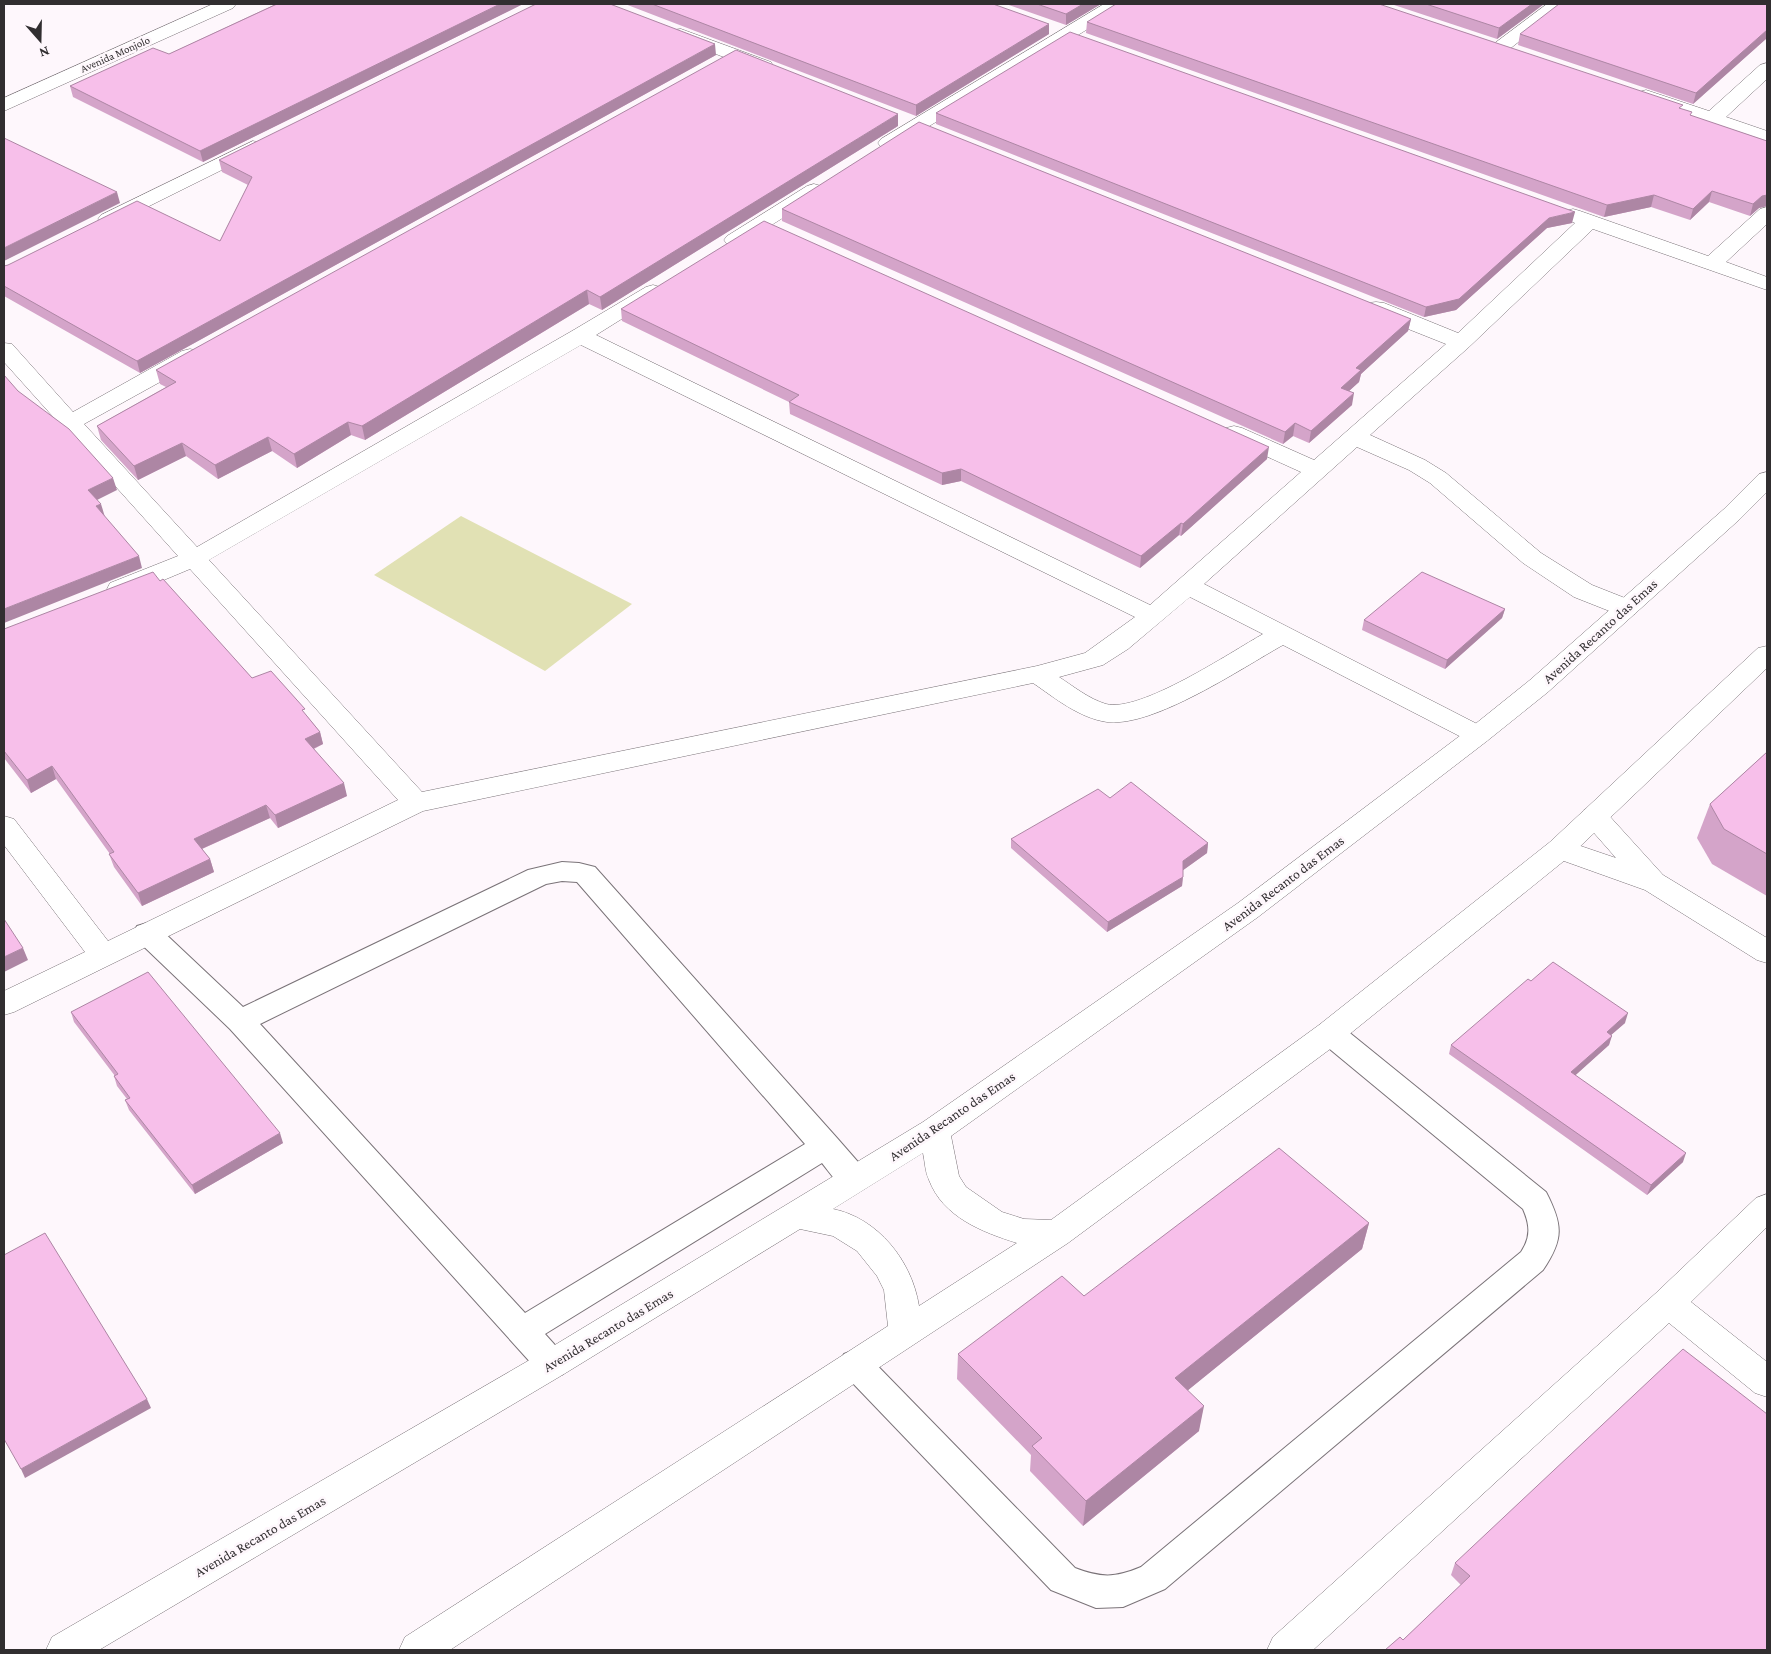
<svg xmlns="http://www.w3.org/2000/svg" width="1771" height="1654" font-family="'Crimson Pro',serif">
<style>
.green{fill:#e1e1b4}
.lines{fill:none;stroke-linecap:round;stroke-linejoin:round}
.service-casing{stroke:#7a7378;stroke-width:2}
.minor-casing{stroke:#7a7378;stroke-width:1}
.tertiary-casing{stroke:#7a7378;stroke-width:1}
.secondary-casing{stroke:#7a7378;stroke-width:1}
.service{fill:#fff;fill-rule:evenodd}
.minor{fill:#fff;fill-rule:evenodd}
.tertiary{fill:#fff;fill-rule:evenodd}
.secondary{fill:#fff;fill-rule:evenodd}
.wall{fill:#d4a4c9}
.shaded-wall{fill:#ad86a4}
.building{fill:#f7bfea;stroke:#ad86a4}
.labels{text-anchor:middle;stroke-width:5;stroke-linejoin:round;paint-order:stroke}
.far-street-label{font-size:11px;fill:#312e30;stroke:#fef7fc}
.street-label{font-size:14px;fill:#312e30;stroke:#fef7fc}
</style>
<rect width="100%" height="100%" fill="#fef7fc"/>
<path class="green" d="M461 516 632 604 545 671 374 575Z"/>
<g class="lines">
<g class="service-casing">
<g id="service">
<path d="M562 862 579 863 595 867 837 1138 865 1170 869 1179 865 1188C842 1195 835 1179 822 1163L545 1334 563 1354 568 1364 563 1374 552 1378 541 1374 230 1029 137 940 133 933 137 926 147 923 157 926 243 1007 528 870ZM562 881 577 882 805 1144 525 1313 260 1024 546 884Z"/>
<path d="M1330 1022 1340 1025 1546 1192C1563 1225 1564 1239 1543 1270L1165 1589 1123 1607 1096 1608 1051 1590 844 1374 839 1364 844 1354 855 1350 866 1354 1075 1568C1101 1578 1115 1578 1141 1567L1521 1252C1531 1237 1530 1225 1523 1209L1320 1041 1316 1033 1320 1025Z"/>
</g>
</g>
<g class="minor-casing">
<g id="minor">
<path d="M1104 4H1125L1122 8 895 147H881L878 143 881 139Z"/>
<path d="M1547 4H1567L1507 51H1495L1492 47 1495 43Z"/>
<path d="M681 29 771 62 773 66 771 70H757L675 38 672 34 675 30Z"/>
<path d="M1767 63V79L1726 117 1767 131V143L1639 100 1637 96 1639 92 1646 90 1709 111 1760 65Z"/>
<path d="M253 141 260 143 263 147 260 151 115 223 108 225 101 223 98 219 101 215Z"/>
<path d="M814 184 821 186 824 190 821 194 741 244 734 246 727 244 724 240 727 236 807 186Z"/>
<path d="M1767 207V224L1726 262 1767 277V290L1593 229 1469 347 1370 435 1425 460 1446 473 1541 553 1592 585 1635 602 1638 608 1635 614 1626 616 1617 614 1574 597 1523 563 1430 483 1409 470 1357 447 1204 584 1487 729 1491 735 1487 741 1478 744 1469 741 1283 645C1242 668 1153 728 1107 722 1079 718 1055 698 1033 683L423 811 14 1012 4 1015V991L85 952 4 845V816L14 819 108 941 398 800 190 569 128 595 119 597 110 595 107 589 110 583 178 556 4 362V343L12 344 73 412 182 351 190 349 198 351 201 356 198 361 84 424 197 547 572 331 646 287 653 285 660 287 664 291 660 295 596 335 1150 605 1301 472 1226 438 1223 433 1226 428 1234 426 1242 428 1314 460 1446 344 1368 313 1365 308 1368 303 1376 302 1384 303 1458 333 1575 223 1566 219 1563 215 1566 211 1573 209 1580 211 1708 256 1760 209ZM581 345 1135 617 1085 653 1037 666 422 792 209 560ZM1190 597 1263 634C1231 652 1140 713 1106 704 1089 699 1073 686 1059 677L1103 665 1128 649Z"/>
<path d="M1594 807 1604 810 1663 875 1767 938V963L1757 960 1645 890 1550 856 1546 849 1550 842 1560 839 1616 858 1580 817 1584 810Z"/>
<path d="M1767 1194V1227L1691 1302 1767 1362V1397L1755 1393 1669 1323 1313 1650H1267L1273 1637 1656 1293 1756 1198Z"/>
</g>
</g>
<g class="tertiary-casing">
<path id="tertiary" d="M213 4H236L233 8 4 111V98Z"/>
</g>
<g class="secondary-casing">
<path id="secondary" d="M1767 472V492L1740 519 1548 692 1487 741 1258 917 951 1136 959 1176 966 1187 1002 1212 1024 1219 1051 1220 1319 1025 1550 842 1758 648 1767 646V668L1570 856 1341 1041 1068 1243 450 1650H399L405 1637 888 1326 884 1290 877 1276 857 1251 833 1236 800 1229 564 1374 99 1650H46L52 1637 540 1354 923 1122 1238 903 1469 729 1530 680 1724 509 1759 474ZM923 1153C925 1162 925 1172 929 1180 943 1217 982 1232 1017 1243L919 1306C912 1261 878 1218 833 1209Z"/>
</g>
<use href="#service" class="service"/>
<use href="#minor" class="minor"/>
<use href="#tertiary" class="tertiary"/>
<use href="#secondary" class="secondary"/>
</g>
<g class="wall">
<path d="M275 4H523L203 162 73 97 70 86 169 54 276 4Z"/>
<path d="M625 4H993L1049 34 916 116Z"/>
<path d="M1006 4H1101L1066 25Z"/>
<path d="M1391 4H1544L1497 39Z"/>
<path d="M1767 4V38L1693 104 1518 45 1520 34Z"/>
<path d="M1087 22 1682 109 1692 116 1767 141V206L1759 208 1750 216 1709 202 1690 220 1651 207 1604 217 1086 33Z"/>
<path d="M716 55 140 373 4 296V266L220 241 248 185 222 172 219 160Z"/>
<path d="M936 113 1572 223 1547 228 1456 310 1424 317 936 124Z"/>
<path d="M898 126 602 310 589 304 365 440 351 435 297 468 272 451 218 479 186 456 138 480 101 440 97 426 166 387 160 384 156 370Z"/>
<path d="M782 209 1411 319 1408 331 1361 374 1359 382 1349 391 1352 405 1309 443 1293 436 1283 444 782 221Z"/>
<path d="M621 309 1267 459 1181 536 1179 535 1140 568 961 481 942 485 790 414 789 402 622 321Z"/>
<path d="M160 581 252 678 307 716 320 732 323 744 314 749 347 796 278 828 270 818 202 849 210 859 214 872 142 906 114 867 109 854H110L56 779 31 793 4 758V629Z"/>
<path d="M1505 609 1502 618 1445 669 1362 630 1364 620Z"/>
<path d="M1767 752V896L1712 864 1697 838 1710 804Z"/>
<path d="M1110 798 1208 843 1207 853 1183 870 1182 886 1107 932 1011 848V839Z"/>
<path d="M1531 981 1625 1023 1611 1035 1609 1045 1575 1075 1683 1162 1647 1195 1449 1054 1451 1045Z"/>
<path d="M71 1012 283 1143 195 1194 129 1110 125 1100 127 1099 117 1086 114 1076H115L74 1022Z"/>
<path d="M1369 1223 1362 1249 1188 1390 1199 1431 1083 1526 1030 1471 1031 1455 957 1379 958 1354 1084 1296Z"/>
<path d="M1767 1414 1403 1640 1461 1585 1451 1575 1455 1563Z"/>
</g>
<g class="shaded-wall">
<path d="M500 4H523L203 162 200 151Z"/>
<path d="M1083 4H1101L1066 25V14Z"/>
<path d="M1532 4H1544L1497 39 1499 28Z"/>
<path d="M1049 24V34L916 116V105Z"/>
<path d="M1767 30V38L1693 104 1696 93Z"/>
<path d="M715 44 716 55 140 373 137 361Z"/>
<path d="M898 114V126L602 310 600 297Z"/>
<path d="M1712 191 1709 202 1690 220 1693 209Z"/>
<path d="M117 192 120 203 4 261V248Z"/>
<path d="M1654 195 1651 207 1604 217 1607 205Z"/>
<path d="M1767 195V206L1759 208 1750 216 1753 204 1762 196Z"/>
<path d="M1575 212 1572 223 1547 228 1456 310 1424 317 1426 307 1549 218Z"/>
<path d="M587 290 589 304 365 440 362 426Z"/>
<path d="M1411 319 1408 331 1361 374 1359 382 1339 400 1341 388 1356 368Z"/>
<path d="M1354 393 1352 405 1309 443 1311 431Z"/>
<path d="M348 422 351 435 297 468 294 454Z"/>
<path d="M1295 423 1293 436 1283 444 1285 432Z"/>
<path d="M268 437 272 451 218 479 215 465Z"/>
<path d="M182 443 186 456 138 480 134 466Z"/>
<path d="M1269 447 1267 459 1181 536 1183 524Z"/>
<path d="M961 469V481L942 485V473Z"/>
<path d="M113 478 117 490 91 503 88 490Z"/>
<path d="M101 504 105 517 96 506Z"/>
<path d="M1181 523 1179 535 1140 568 1141 556Z"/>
<path d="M139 556 142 568 4 623V609Z"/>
<path d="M1505 609 1502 618 1445 669 1447 660Z"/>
<path d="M320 732 323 744 308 751 305 739Z"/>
<path d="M52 766 56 779 31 793 27 780Z"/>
<path d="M344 783 347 796 278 828 275 815Z"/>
<path d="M266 805 270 818 197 851 194 839Z"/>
<path d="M1208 843 1207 853 1182 871 1183 861Z"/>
<path d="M210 859 214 872 142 906 138 893Z"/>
<path d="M1183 877 1182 886 1107 932 1108 922Z"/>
<path d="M23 948 28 960 4 972V957Z"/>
<path d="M1628 1013 1625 1023 1603 1042 1607 1032Z"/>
<path d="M1612 1036 1609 1045 1568 1082 1571 1072Z"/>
<path d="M280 1133 283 1143 195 1194 192 1185Z"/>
<path d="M1686 1153 1683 1162 1647 1195 1651 1185Z"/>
<path d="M1369 1223 1362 1249 1171 1404 1175 1378Z"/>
<path d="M147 1399 151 1408 25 1478 21 1469Z"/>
<path d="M1204 1406 1199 1431 1083 1526 1086 1501Z"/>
</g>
<g class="building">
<path d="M277 4H500L200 151 70 86 153 48 169 54Z"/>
<path d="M536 4H610L715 44 137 361 4 286V266L8 265 137 201 220 241 252 177 219 160Z"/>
<path d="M652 4H993L1049 24 916 105Z"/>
<path d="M1037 4H1083L1066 14Z"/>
<path d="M1116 4H1379L1683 105 1679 108 1692 112 1690 115 1767 141V195L1762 196 1753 204 1712 191 1693 209 1654 195 1607 205 1087 22Z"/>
<path d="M1426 4H1532L1499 28Z"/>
<path d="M1559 4H1767V30L1696 93 1520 34Z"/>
<path d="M1070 32 1575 212 1549 218 1459 299 1426 307 936 113Z"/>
<path d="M736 50 898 114 600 297 587 290 362 426 348 422 294 454 268 437 215 465 182 443 134 466 97 426 176 382 156 370Z"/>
<path d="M919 122 1411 319 1356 368 1361 370 1341 388 1354 393 1311 431 1295 423 1285 432 782 209Z"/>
<path d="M4 138 117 192 4 248Z"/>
<path d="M764 221 1269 447 1183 524 1181 523 1141 556 961 469 942 473 839 425 789 402 799 395 621 309Z"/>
<path d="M4 375 18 391 69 429 113 478 88 490 101 504 96 506 139 556 4 609Z"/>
<path d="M153 572 160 581 163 579 252 678 271 671 305 709 302 710 320 732 305 739 344 783 275 815 266 805 194 839 210 859 138 893 109 854 114 852 52 766 27 780 4 751V629Z"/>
<path d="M1422 572 1505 609 1447 660 1364 620Z"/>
<path d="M1767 752V854L1724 829 1710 804Z"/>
<path d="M1131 782 1208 843 1183 861V877L1108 922 1011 839 1098 789 1110 798Z"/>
<path d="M4 919 23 948 4 957Z"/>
<path d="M1553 962 1628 1013 1607 1032 1612 1036 1571 1072 1686 1153 1651 1185 1451 1045 1528 979 1531 981Z"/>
<path d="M148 972 280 1133 192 1185 125 1100 130 1098 114 1076 118 1074 71 1012Z"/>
<path d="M1279 1148 1369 1223 1175 1378 1204 1406 1086 1501 1032 1446 1042 1438 958 1354 1062 1276 1084 1296Z"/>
<path d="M45 1233 147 1399 21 1469 4 1439V1255Z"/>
<path d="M1683 1349 1767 1414V1650H1385L1400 1637 1403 1640 1470 1576 1455 1563Z"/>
</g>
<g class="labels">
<g class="far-street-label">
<text transform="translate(115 54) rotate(-24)" y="4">Avenida Monjolo</text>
</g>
<g class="street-label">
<text transform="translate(1600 631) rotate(-42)" y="5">Avenida Recanto das Emas</text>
<text transform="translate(1283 883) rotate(-37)" y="5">Avenida Recanto das Emas</text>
<text transform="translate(952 1116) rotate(-34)" y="5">Avenida Recanto das Emas</text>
<text transform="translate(608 1330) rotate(-31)" y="5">Avenida Recanto das Emas</text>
<text transform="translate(260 1536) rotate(-30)" y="5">Avenida Recanto das Emas</text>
</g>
</g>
<rect width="1771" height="1654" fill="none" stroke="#312e30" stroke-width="10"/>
<g transform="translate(40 40) rotate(160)" stroke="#fef7fc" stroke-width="4" paint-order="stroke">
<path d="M0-4L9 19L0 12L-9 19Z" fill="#312e30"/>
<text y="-8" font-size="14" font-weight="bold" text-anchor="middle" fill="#312e30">N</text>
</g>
</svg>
